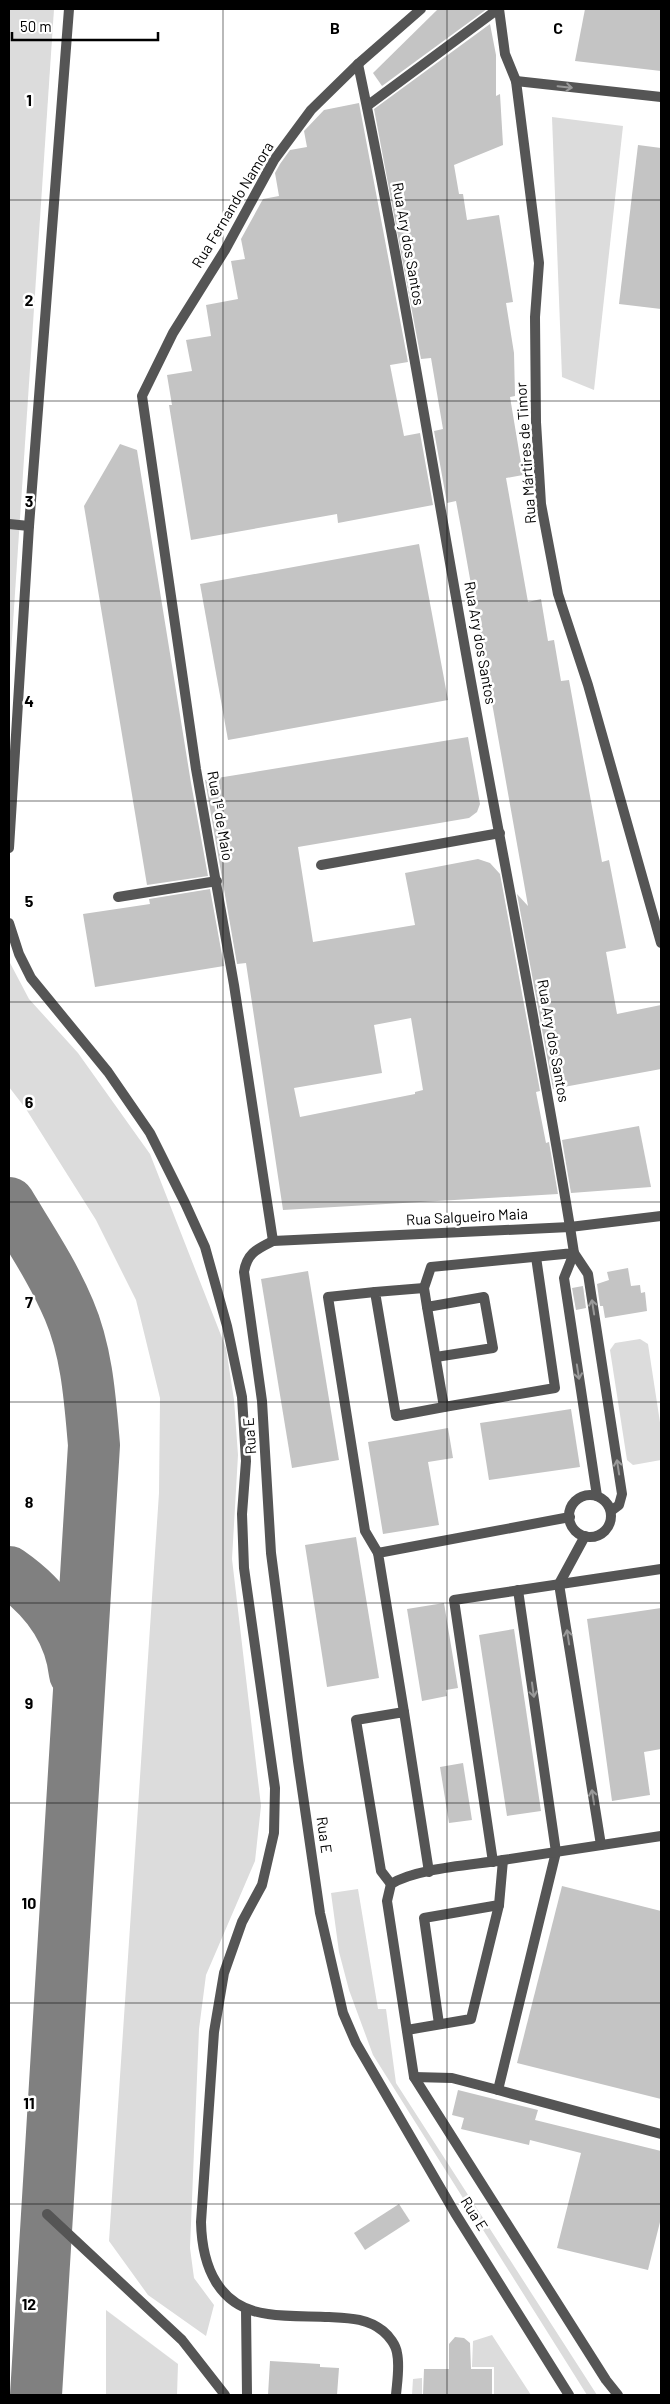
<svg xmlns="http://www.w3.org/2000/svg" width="670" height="2404" font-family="Barlow,sans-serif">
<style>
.green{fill:#dcdcdc}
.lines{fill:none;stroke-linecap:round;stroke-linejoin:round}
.taxiway{stroke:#808080;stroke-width:52}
.building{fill:#c4c4c4;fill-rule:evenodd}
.lane{stroke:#555;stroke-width:10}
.street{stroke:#555;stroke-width:10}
.oneway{stroke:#999}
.grid{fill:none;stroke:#000;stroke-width:1;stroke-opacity:0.55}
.labels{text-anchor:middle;stroke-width:5;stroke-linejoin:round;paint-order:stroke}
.street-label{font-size:15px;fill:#000;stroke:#fff}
.grid-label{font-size:16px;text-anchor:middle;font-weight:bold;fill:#000;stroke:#fff;stroke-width:5;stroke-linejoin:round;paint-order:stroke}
</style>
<rect width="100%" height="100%" fill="#fff"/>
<g class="green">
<path d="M9 9H54L9 683Z"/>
<path d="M552 117 623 126 594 390 562 377Z"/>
<path d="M9 961 29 999 78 1053 150 1154 226 1348 234 1400 238 1455 232 1559 261 1806 255 1861 206 1975 199 2029 190 2248 194 2278 214 2305 206 2336 148 2295 109 2241 159 1493 160 1398 136 1300 96 1220 26 1109 9 1087Z"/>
<path d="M640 1339 648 1344 661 1429V1460L633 1465 627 1460 610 1350 615 1343Z"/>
<path d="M358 1889 378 2009H386L396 2083 597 2395H587L373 2055 349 1990 339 1952 331 1893Z"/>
<path d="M106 2310 178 2364 177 2395H106Z"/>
<path d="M492 2335 531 2395H494V2367H472L473 2341Z"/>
<path d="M422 2378V2395H412L413 2379Z"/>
</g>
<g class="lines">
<g class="taxiway">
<path d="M9 1203C30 1238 53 1272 69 1310 87 1352 90 1399 94 1445L36 2395"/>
<path d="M9 1572C45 1597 70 1630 75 1674"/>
</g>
</g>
<g class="building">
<path d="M438 9H487L382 86 373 73Z"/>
<path d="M585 9H661V71L575 61Z"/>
<path d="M490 24 496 55V96L500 94 503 145 454 165 459 194H463L467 220 499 215 513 302 506 303 514 353 515 396 510 397 523 475 506 478 528 602 541 599 548 641 554 640 561 681 569 680 602 862 609 860 626 948 606 952 617 1014 661 1005V1069L553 1089 517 894 528 906 461 528 456 501 447 503 434 431 443 429 431 358 421 359 374 109Z"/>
<path d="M359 103 408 362 390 365 404 436 420 433 433 505 338 523 337 514 191 540 169 405H172L167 375 192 371 186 340 211 336 206 305 238 299 231 261 245 259 241 239 263 199 279 196 275 173 280 164 290 150 307 147 304 131 324 110Z"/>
<path d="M638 145 661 148V309L619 304Z"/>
<path d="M120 444 137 450 191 783 208 876 147 885 84 506Z"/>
<path d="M419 544 448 700 228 740 200 584Z"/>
<path d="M468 737 480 804 477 812 469 818 298 847 313 942 415 925 405 873 478 859 490 863 500 874 540 1091 536 1092 546 1143 549 1142 558 1194 283 1210 246 963 237 964 205 780ZM411 1018 423 1090 415 1092V1094L300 1117 294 1088 382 1073 374 1025Z"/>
<path d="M210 889 224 966 95 987 83 914 150 904 149 899Z"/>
<path d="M639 1126 651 1187 571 1193 562 1140Z"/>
<path d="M628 1268 631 1286 640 1285 641 1293 645 1292 647 1311 605 1318 603 1306H600L597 1284 609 1280 607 1272Z"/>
<path d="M308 1271 339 1460 292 1468 261 1279Z"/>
<path d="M583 1286 586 1308 576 1310 572 1288Z"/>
<path d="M571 1409 580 1467 489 1480 480 1423Z"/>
<path d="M448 1428 453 1458 428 1462 439 1525 383 1534 368 1442Z"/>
<path d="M356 1537 379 1678 327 1687 305 1545Z"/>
<path d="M444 1603 458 1688 446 1690 447 1696 422 1701 407 1609Z"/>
<path d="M661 1608V1749L644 1752 650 1795 612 1801 587 1619Z"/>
<path d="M514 1629 541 1811 507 1816 479 1635Z"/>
<path d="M463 1763 472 1820 449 1823 440 1767Z"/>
<path d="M562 1886 661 1911V2099L517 2063Z"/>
<path d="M458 2090 538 2110 535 2120 661 2151V2218L648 2270 557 2248 581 2153 530 2140 529 2145 461 2129 464 2118 452 2115Z"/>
<path d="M399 2204 410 2221 365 2250 354 2233Z"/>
<path d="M455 2337 464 2338 470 2343 471 2369H492V2395H423L424 2369H449V2344Z"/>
<path d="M270 2361 320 2364V2367L339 2368 337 2395H268Z"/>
</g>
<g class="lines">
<g class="lane">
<path d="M9 524 29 526 69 9"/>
<path d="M9 848 29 526"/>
<path d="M118 897 217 881"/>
<path d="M9 923 19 954 31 978 108 1072 150 1133 185 1203 205 1247 227 1326 242 1397 246 1461 242 1514 244 1568 275 1788 274 1833 262 1885 242 1922 224 1973 214 2032 201 2222C202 2266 218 2308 268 2314 288 2317 309 2316 329 2317 349 2318 367 2318 383 2331 389 2336 396 2345 397 2353 400 2366 397 2382 396 2395"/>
<path d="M273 1241C257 1249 247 1253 244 1272L262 1401 271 1553 298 1761 320 1913 343 2013 356 2043 455 2213 569 2395"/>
<path d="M424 1288 375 1292 396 1416 444 1407"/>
<path d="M375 1292 328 1297 365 1531 378 1553"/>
<path d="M427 1307 444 1407 555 1388 536 1257"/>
<path d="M436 1357 493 1348 484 1297 427 1307 424 1288 431 1267 574 1253 570 1227"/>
<circle cx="590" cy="1516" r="21"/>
<path d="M597 1496 564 1278 574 1253 588 1274 622 1494 619 1505 611 1511"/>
<path d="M585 1536 559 1584 601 1845"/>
<path d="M518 1590 556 1852 498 2090 452 2078 414 2077 606 2380 618 2395"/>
<path d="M404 1712 378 1553 570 1517"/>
<path d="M503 1860 661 1836"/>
<path d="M493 1862 454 1600 661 1569"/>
<path d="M391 1884 381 1871 356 1720 404 1712 429 1872"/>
<path d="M407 2030 471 2019 499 1905"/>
<path d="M414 2077 387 1901 391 1884C416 1868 473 1865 503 1860L499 1905 424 1918 439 2024"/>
<path d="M498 2090 661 2134"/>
<path d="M47 2214 182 2340 225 2395"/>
<path d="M246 2309 247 2395"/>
</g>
<g class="street">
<path d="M421 9 358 64 311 110 274 160 225 250 173 333 142 396 196 769 234 985 273 1241 570 1227 661 1216"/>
<path d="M499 9 505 54 516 81 539 263 535 317 536 422 541 504 558 594 588 685 661 943"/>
<path d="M358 64C398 254 429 445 463 637 498 834 538 1030 570 1227"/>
<path d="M516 81 661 97"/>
<path d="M367 106 498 9"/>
<path d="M321 865 500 833"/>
</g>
</g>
<defs><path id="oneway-shaft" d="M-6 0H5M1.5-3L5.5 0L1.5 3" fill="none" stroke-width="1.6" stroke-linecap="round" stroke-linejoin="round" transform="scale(1.25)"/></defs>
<g class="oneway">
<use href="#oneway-shaft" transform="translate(565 87) rotate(6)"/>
<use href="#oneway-shaft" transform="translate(593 1307) rotate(-99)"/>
<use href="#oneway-shaft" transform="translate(578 1372) rotate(81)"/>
<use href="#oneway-shaft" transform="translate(618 1467) rotate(-99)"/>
<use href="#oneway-shaft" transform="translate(568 1637) rotate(-99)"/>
<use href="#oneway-shaft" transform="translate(533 1690) rotate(82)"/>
<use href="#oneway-shaft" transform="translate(593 1797) rotate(-99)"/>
</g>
<path class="grid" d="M223 9V2395M447 9V2395M9 200H661M9 401H661M9 601H661M9 801H661M9 1002H661M9 1202H661M9 1402H661M9 1603H661M9 1803H661M9 2003H661M9 2204H661"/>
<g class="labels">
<g class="street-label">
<text transform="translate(233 205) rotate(-59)" y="5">Rua Fernando Namora</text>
<text transform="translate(408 244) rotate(80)" y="5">Rua Ary dos Santos</text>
<text transform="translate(526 453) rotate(-94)" y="5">Rua Mártires de Timor</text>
<text transform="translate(480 643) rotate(80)" y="5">Rua Ary dos Santos</text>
<text transform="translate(220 816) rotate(80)" y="5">Rua 1º de Maio</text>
<text transform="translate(553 1041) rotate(80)" y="5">Rua Ary dos Santos</text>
<text transform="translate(467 1217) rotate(-3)" y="5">Rua Salgueiro Maia</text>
<text transform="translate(250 1436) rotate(-94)" y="5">Rua E</text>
<text transform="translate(324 1835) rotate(82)" y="5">Rua E</text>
<text transform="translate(474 2214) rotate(58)" y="5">Rua E</text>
</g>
</g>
<g class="grid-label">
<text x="335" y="34">B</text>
<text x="558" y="34">C</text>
<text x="29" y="106">1</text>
<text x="29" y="306">2</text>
<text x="29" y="507">3</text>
<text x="29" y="707">4</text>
<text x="29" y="907">5</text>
<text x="29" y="1108">6</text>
<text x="29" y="1308">7</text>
<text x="29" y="1508">8</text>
<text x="29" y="1709">9</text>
<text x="29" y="1909">10</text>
<text x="29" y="2109">11</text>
<text x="29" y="2310">12</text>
</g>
<rect width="670" height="2404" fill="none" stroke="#000000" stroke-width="20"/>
<path d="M12 32v8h146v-8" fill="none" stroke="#000000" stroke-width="2.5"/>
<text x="20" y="32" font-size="15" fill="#000000" stroke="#ffffff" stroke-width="4" paint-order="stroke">50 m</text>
</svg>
